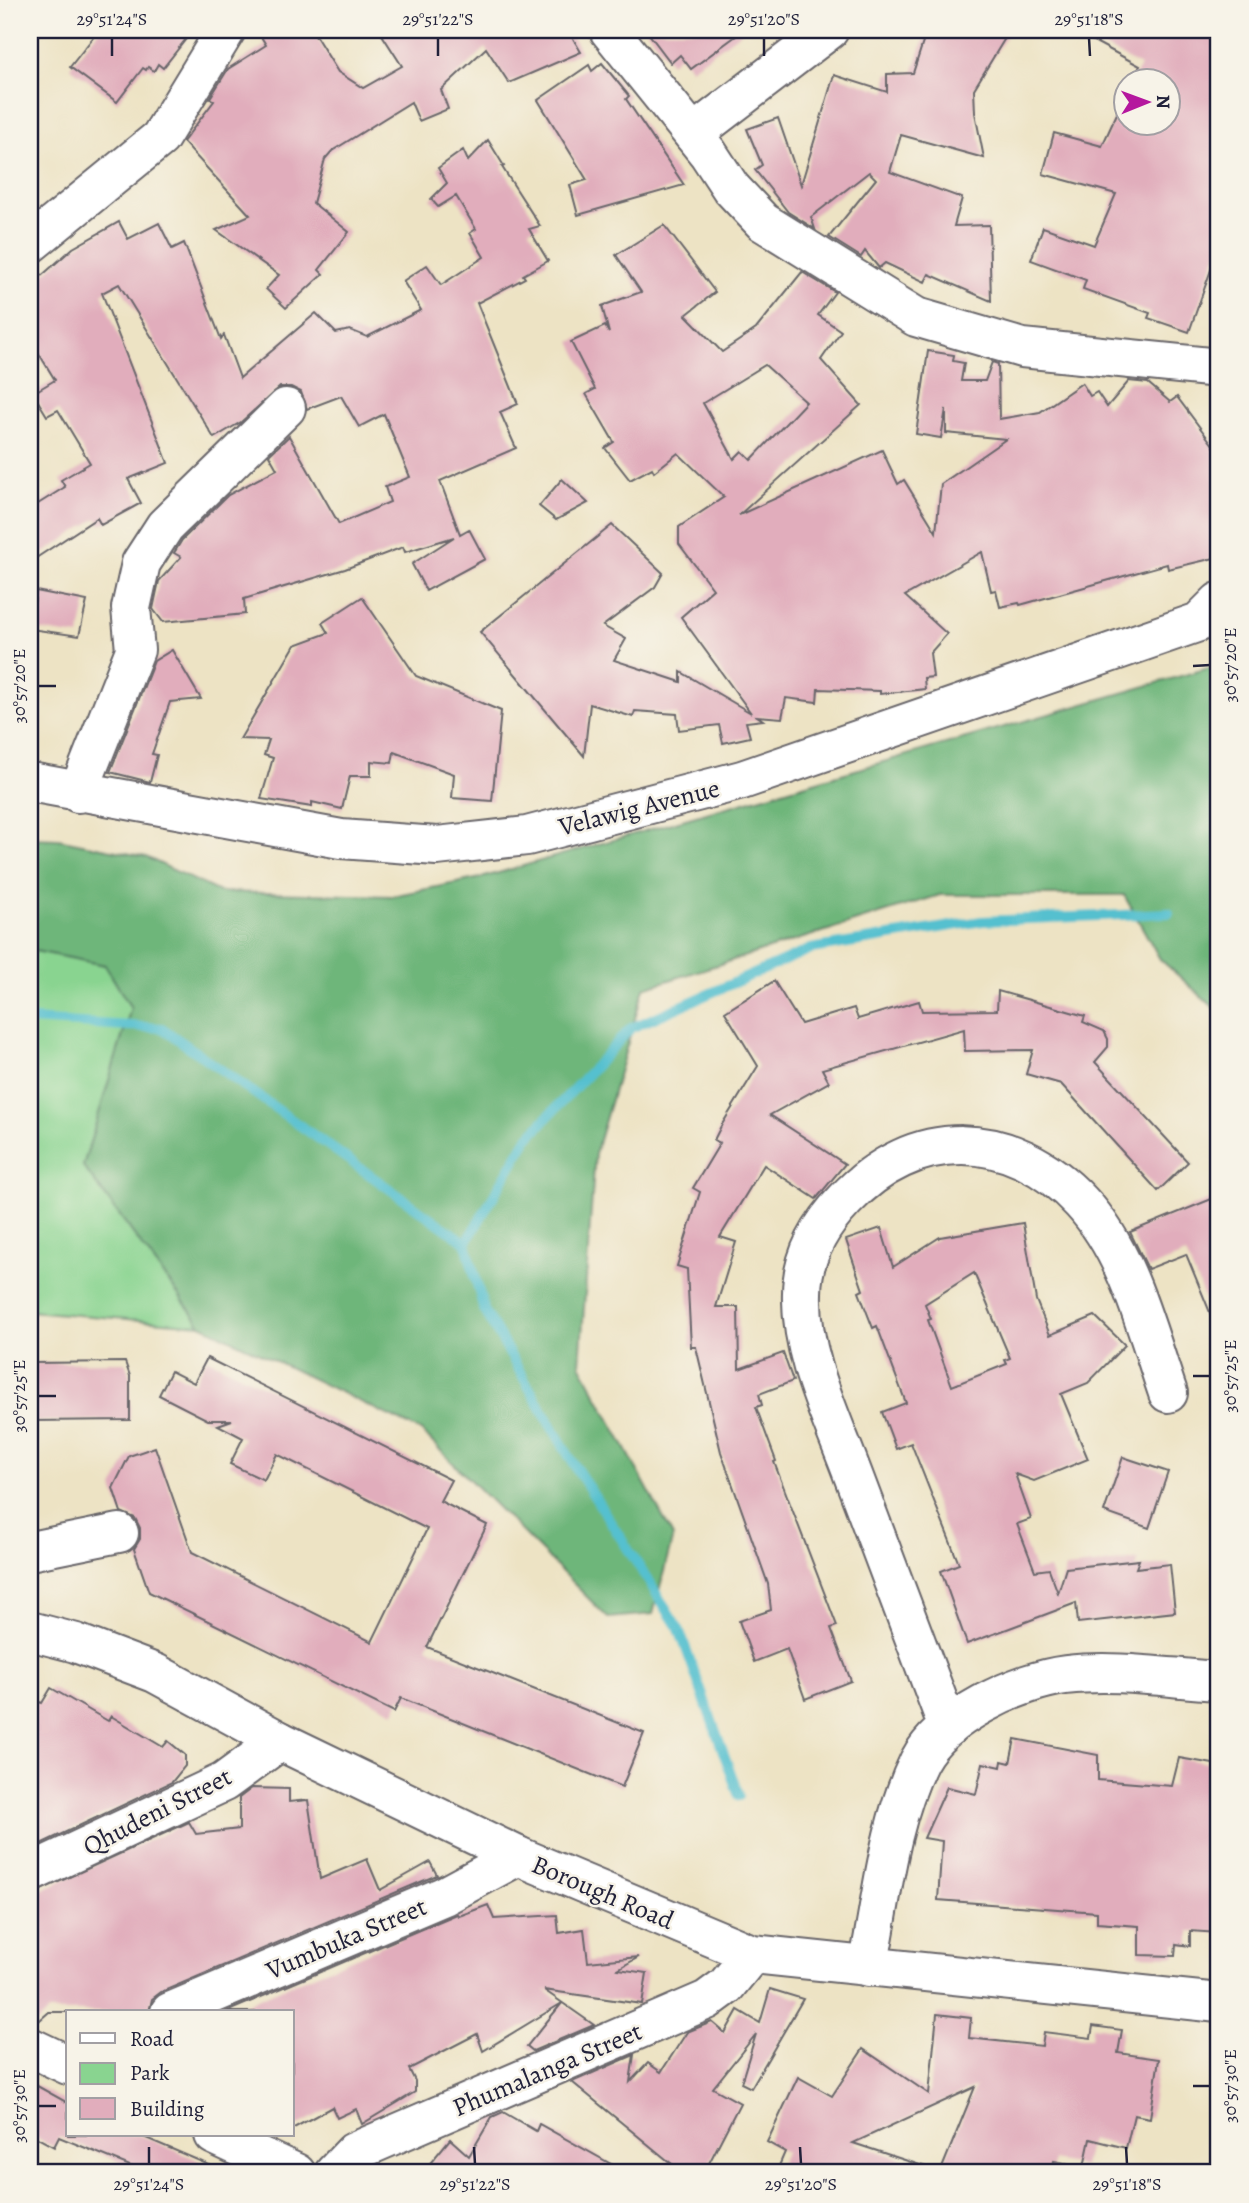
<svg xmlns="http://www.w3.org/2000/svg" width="1249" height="2203" font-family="Alegreya,serif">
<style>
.green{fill:#89d490;stroke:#567b66;stroke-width:2}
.forest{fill:#6eb67a;stroke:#486c5a;stroke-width:2}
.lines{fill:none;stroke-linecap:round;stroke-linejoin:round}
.stream{stroke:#54c0cf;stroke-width:10}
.building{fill:#e1adbc;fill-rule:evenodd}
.minor-casing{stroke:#69666b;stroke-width:42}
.minor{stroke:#fff;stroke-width:38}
.ticks{fill:none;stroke:#22223b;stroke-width:2.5}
.labels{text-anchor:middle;stroke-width:5;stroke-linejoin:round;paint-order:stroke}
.street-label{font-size:26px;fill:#22223b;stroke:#f7f3e8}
.neatline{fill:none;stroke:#22223b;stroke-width:2.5}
.ticks-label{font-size:18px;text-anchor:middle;fill:#22223b}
</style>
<rect width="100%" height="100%" fill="#f7f3e8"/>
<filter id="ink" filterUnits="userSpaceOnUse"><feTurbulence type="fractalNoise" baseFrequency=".0143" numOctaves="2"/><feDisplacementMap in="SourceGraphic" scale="14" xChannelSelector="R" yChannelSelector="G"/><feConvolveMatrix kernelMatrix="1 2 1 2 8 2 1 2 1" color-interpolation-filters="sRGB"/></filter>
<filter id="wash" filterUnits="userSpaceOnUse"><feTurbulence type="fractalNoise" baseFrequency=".00686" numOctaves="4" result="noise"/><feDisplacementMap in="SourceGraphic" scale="28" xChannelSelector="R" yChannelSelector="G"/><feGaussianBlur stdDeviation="1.57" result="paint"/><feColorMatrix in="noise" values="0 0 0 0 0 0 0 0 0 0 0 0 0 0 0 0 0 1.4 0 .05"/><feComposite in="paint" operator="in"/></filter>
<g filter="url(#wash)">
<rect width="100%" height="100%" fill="#ede3c4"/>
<path class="green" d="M30 950 105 965 131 1008 83 1166 201 1325 30 1311Z"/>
<path class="forest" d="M1219 665V1012L1160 959 1124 895H940L644 988 595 1154 580 1364 673 1536 653 1614 608 1618 421 1431 201 1325 83 1166 131 1008 105 965 30 950V838L58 839 146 857 219 892 392 896 481 878Z"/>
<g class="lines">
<g class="stream">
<path d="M30 1020 162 1028 466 1243 527 1139 631 1028 811 949 982 921 1169 913"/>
<path d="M466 1243 484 1310 576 1468 679 1629 739 1796"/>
</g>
</g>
<g id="blocks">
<g class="building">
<path d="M99 30H193L163 68 158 64 154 71 148 67 146 70 143 68 117 102 70 67Z"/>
<path d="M257 30H312L338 72 363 88 402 66 379 30H568L581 52 509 83 486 48 441 90 448 109 419 121 411 102 332 151 325 159 313 203 349 232 319 270 323 274 286 308 266 289 279 275 216 230 250 215 183 142 214 101 210 98 228 69 266 45Z"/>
<path d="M646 30H744L691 69 680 55 671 63Z"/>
<path d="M927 30H1010L974 89 975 113 984 158 901 135 890 172 962 198 954 226 989 225 991 301 929 274 925 282 885 263 879 268 865 251 861 257 829 237 876 179 869 172 811 217 815 229 788 212 755 170 762 165 747 129 778 118 801 185 834 75 887 92V74L913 73Z"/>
<path d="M1073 30H1201L1219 36V247L1189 332 1148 318 1150 313 1083 289 1086 280 1031 260 1043 227 1094 245 1116 194 1043 174 1054 133 1102 146 1126 94V122H1168V80H1133L1140 66Z"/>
<path d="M602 63 629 96 626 99 684 185 578 215 570 185 587 180 538 100 589 65 592 71Z"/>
<path d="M488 140 504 166 502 167 540 226 529 229 548 261 523 275 525 278 477 303 518 404 500 412 516 448 440 481 460 534 469 529 485 559 426 591 412 564 454 537 405 552 403 547 345 569 244 599 245 614 163 622 153 609 159 581 181 557 174 553 182 540 228 495 277 469 269 455 289 436 339 524 390 502 385 487 410 477 384 414 359 427 341 396 307 409 301 392 291 387H280L241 422 214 438 119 284 102 293 168 463 128 479 141 503 101 525 97 518 30 562V509L65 487 61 480 90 463 58 410 47 416 33 393 55 380 30 339V286L73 248 119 222 128 239 159 223 172 249 184 243 221 339 224 335 240 378 316 313 336 333 350 330 367 337 421 310 403 281 427 265 441 285 484 257 470 233 476 229 456 196 438 207 431 199 447 183 438 168 463 150 468 161Z"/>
<path d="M664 225 715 292 686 315 722 352 756 329 802 272 835 292 818 315 841 331 821 360 861 405 739 515 882 450 898 484 904 480 936 532 941 484 1006 439 946 433V409L941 438 916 434 928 351 954 355 953 361 964 363 961 381H985L992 362 998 364 999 419 1040 412 1082 383 1090 396 1097 392 1107 407 1129 381 1148 383 1170 402 1177 397 1219 453V557L1168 569 1167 564 1020 605 1019 603 1000 607 996 590 991 591 982 552 905 596 947 634 930 653 933 677 924 678 925 689 880 694V691L818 689 817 702 786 698 782 718 757 716 763 720 746 722 750 737 723 743 719 725 679 730 677 714 635 711 633 717 590 704 584 756 480 632 612 525 663 573 655 587 603 626 626 639 614 660 681 682V672L751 713 681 617 713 589 679 544V527L724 497 678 453 654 472 652 468 630 480 605 448 614 442 586 394 595 389 571 342 605 326 609 333 602 306 641 292 616 255ZM765 365 806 402 751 460 742 451 734 459 703 403Z"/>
<path d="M562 479 588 503 556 520 539 506Z"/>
<path d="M36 591 87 601 79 636 30 629Z"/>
<path d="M362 597 416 676 501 711 492 801 452 798 454 774 394 752 392 763 371 761V776H350L342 809 312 802V807L261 799 273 758 264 755 269 740 240 739 295 645 328 633 322 623Z"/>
<path d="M172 650 201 699 170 702 152 754 157 755 150 782 110 772 154 661Z"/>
<path d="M774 981 801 1024 854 1008 858 1019 919 1001 922 1011 997 1010 998 991 1085 1016 1083 1022 1104 1031 1108 1039V1047L1095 1062 1188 1162 1158 1191 1061 1084 1026 1074 1033 1050 965 1051 964 1029 822 1069 829 1082 770 1115 845 1164 816 1199 764 1165 720 1237 736 1242 716 1307H738L739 1369 783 1353 793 1381 759 1394 762 1405 756 1407 776 1461 774 1462 837 1626 831 1628 851 1681 805 1699 787 1649 754 1662 739 1621 771 1610 768 1584 721 1452 696 1347H691L687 1269 677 1266 700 1192 693 1188 720 1143 714 1140 721 1126 758 1066 725 1012Z"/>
<path d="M1219 1196V1332H1218L1186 1254 1148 1269 1130 1232Z"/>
<path d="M1023 1223 1036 1300 1050 1335 1095 1316 1125 1345 1088 1383 1061 1394 1088 1459 1034 1481 1015 1474 1031 1519 1017 1524 1035 1571 1049 1569 1058 1593 1066 1568 1139 1560 1136 1568 1170 1564 1175 1612 1078 1623 1076 1603 967 1644 941 1571 959 1564 911 1443 896 1449 882 1412 906 1403 877 1326 873 1328 859 1292 863 1290 846 1240 881 1228 893 1267 940 1237ZM974 1273 1010 1358 1005 1360 1007 1364 952 1386 928 1320 931 1319 925 1304Z"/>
<path d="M207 1358 451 1480 440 1501 487 1525 427 1647 644 1733 622 1787 401 1698 394 1712 149 1592 134 1549 140 1539V1528L135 1518 121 1512 113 1488 129 1456 155 1447 192 1552 372 1642 427 1529 277 1454 264 1480 230 1464 243 1438 218 1425 232 1420H208L159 1395 171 1371 194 1383Z"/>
<path d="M125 1362 130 1376V1420L31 1421 30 1363Z"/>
<path d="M1123 1457 1168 1472 1149 1528 1104 1512Z"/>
<path d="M51 1688 108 1721 111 1716 163 1747 168 1741 185 1755V1766L172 1782 30 1849V1699L42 1703Z"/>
<path d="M1015 1739 1098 1755V1780L1172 1786 1179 1758 1219 1765V1933L1190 1931V1946L1176 1944 1175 1956 1139 1955V1926L1097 1923V1912L938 1900 942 1841 924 1838 947 1787 976 1794 983 1763 1001 1767 1002 1761 1010 1763Z"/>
<path d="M252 1788 289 1789V1802L308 1800 320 1879 367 1859 380 1890 430 1862 437 1875 161 1992 152 1999 149 2012H49L33 2026 30 2025V1895L189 1822 196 1834 239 1829V1798Z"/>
<path d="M488 1905 494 1919 557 1915 559 1933 584 1929 588 1962 639 1957 618 1969 647 1973 642 2004 544 1990 594 2025 533 2051 527 2046 562 2003 483 2051 477 2034 409 2069 415 2081V2092L362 2124 356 2109 337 2118 332 2107 292 2129V2012H226L457 1914 459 1916Z"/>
<path d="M770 1989 803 1999 751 2088 741 2083 756 2034 713 2088 740 2103 704 2173H683L572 2082 634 2055 630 2082 648 2063 661 2072 687 2032 712 2022 725 2033 738 2010 760 2023Z"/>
<path d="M937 2014 971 2018 969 2038 1042 2046 1044 2032 1091 2038 1093 2026 1122 2030 1118 2053 1159 2059 1150 2118 1134 2115 1126 2148 1090 2139 1084 2167 1054 2161 1052 2173H940L975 2087 853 2143 929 2168 928 2173H776L785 2152 767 2142 798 2077 832 2096 863 2049 929 2094Z"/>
<path d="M30 2082 68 2103V2135H139L228 2173H147L59 2137 54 2147 30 2134Z"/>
<path d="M503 2112 536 2131 539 2124 627 2173H422L450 2139 469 2156 492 2117Z"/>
</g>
</g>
</g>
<g filter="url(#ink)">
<use href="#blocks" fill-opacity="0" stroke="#69666b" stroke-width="2"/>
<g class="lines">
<g class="minor-casing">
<g id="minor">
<path d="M609 30 708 153 731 188 763 222 916 317 1022 348 1219 368"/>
<path d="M693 134 829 30"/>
<path d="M30 244 160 138 226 30"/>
<path d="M30 782 341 839 437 846 527 836 742 780 1199 622 1219 602"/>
<path d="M78 793 135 650 131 608 141 563 165 526 286 408"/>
<path d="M30 1551 119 1533"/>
<path d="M30 1631 76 1643 155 1673 280 1741 518 1856 752 1954 1219 2003"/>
<path d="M948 1727C916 1643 884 1559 853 1475 832 1418 800 1355 802 1293 802 1257 821 1225 845 1200 914 1126 1011 1127 1081 1202 1128 1252 1146 1329 1168 1393"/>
<path d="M30 1873 224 1782 280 1741"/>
<path d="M868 1967C882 1899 888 1824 919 1761 942 1717 1018 1681 1066 1675 1116 1669 1169 1678 1219 1681"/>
<path d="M170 2012 444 1896 518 1856"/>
<path d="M30 2047 68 2065"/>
<path d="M214 2135 296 2173"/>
<path d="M334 2173 354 2152 707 2000 726 1986 752 1954"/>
</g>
</g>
<use href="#minor" class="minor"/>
</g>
</g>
<path class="ticks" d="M112 38V56M438 38V56M764 38V56M1089 38 1090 56M1193 666 1210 665M38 686H56M1193 1376H1210M38 1396H56M1193 2086H1210M38 2106H56M149 2147V2164M474 2147 475 2164M800 2147 801 2164M1126 2147 1127 2164"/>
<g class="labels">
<g class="street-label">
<text transform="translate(639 807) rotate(-14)" y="9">Velawig Avenue</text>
<text transform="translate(157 1811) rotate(-27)" y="9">Qhudeni Street</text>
<text transform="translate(603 1892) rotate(23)" y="9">Borough Road</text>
<text transform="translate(346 1938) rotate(-23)" y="9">Vumbuka Street</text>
<text transform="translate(547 2069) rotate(-23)" y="9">Phumalanga Street</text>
</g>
</g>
<rect width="1249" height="2203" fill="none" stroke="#f7f3e8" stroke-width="77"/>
<rect x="66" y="2010" width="228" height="126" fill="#f7f3e8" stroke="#a29fa3" stroke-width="2"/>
<rect x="80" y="2033" width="35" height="10" fill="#ffffff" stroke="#a29fa3" stroke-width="2"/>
<text x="130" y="2046" font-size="21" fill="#22223b">Road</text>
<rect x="80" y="2063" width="35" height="21" fill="#89d490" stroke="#a29fa3" stroke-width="2"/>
<text x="130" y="2080" font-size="21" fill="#22223b">Park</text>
<rect x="80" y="2098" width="35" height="21" fill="#e1adbc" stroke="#a29fa3" stroke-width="2"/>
<text x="130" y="2116" font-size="21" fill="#22223b">Building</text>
<g transform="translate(1147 102) rotate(89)"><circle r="33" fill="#f7f3e8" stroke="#a29fa3" stroke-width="2"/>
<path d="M0-5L12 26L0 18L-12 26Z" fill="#b5179e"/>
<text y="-10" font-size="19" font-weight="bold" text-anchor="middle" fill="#22223b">N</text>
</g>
<rect x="38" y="38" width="1172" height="2126" class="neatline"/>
<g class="ticks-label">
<text x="112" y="25">29°51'24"S</text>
<text x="438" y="25">29°51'22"S</text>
<text x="764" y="25">29°51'20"S</text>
<text x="1089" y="25">29°51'18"S</text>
<text transform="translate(1230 665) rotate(-90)" y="6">30°57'20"E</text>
<text transform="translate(19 686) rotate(-90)" y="6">30°57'20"E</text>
<text transform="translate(1230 1376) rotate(-90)" y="6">30°57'25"E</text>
<text transform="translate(19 1396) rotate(-90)" y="6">30°57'25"E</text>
<text transform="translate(1230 2086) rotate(-90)" y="6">30°57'30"E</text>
<text transform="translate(19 2106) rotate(-90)" y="6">30°57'30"E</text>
<text x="149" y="2190">29°51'24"S</text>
<text x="475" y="2190">29°51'22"S</text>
<text x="801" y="2190">29°51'20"S</text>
<text x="1127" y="2190">29°51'18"S</text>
</g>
</svg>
